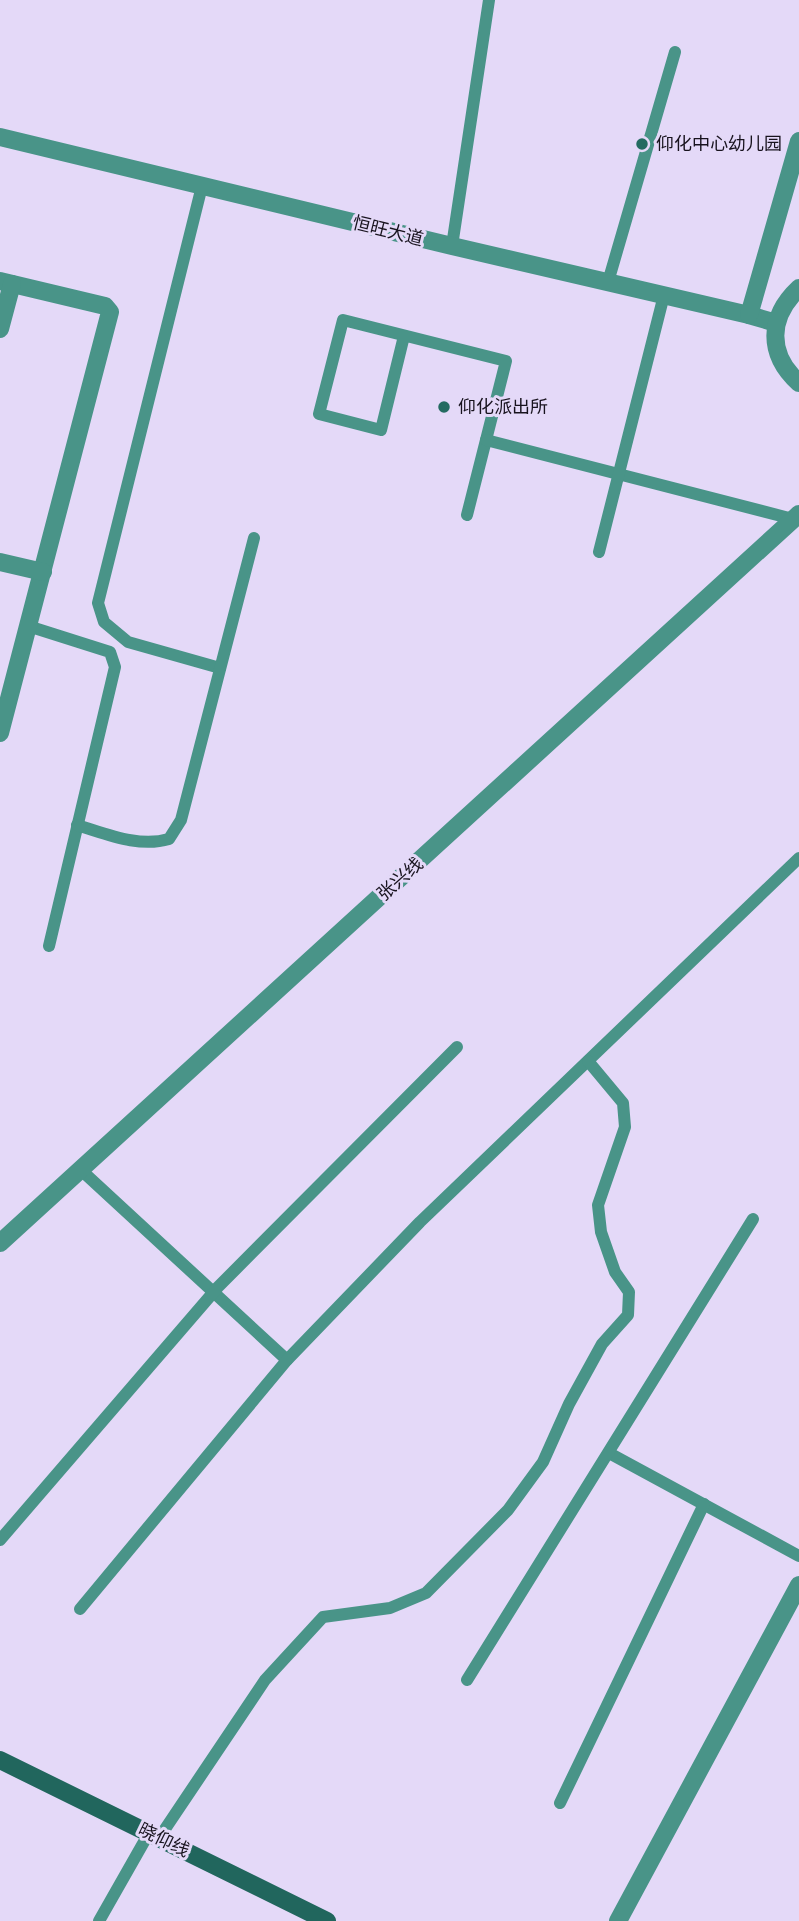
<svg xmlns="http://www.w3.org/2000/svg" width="799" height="1921" font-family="'Public Sans','Noto Sans SC',sans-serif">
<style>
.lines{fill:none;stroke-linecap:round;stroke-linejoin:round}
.service{stroke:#499488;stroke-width:12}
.minor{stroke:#499488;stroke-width:18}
.tertiary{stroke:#499488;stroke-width:18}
.secondary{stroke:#21665d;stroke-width:18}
.poi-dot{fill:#246b61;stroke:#e4d9f8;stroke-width:2.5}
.labels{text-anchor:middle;stroke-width:6;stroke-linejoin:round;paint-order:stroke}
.poi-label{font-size:18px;fill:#18131e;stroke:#e4d9f8;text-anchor:start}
.street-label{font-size:18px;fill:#18131e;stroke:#e4d9f8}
</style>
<rect width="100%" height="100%" fill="#e4d9f8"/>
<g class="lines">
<g class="service">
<path d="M202 186 98 603 104 622 128 642 220 668"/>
<path d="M452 246 489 0"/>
<path d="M608 282 675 52"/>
<path d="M404 336 381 430 319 414 343 320 506 361 467 515"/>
<path d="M486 440 793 519"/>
<path d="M599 552 664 295"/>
<path d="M28 626 110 652 115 667 49 946"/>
<path d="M77 825C107 834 139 848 169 839L181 820 254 538"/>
<path d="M81 1170 287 1360"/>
<path d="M609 1453 799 1556"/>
<path d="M0 1540 218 1287 457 1047"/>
<path d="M80 1609 287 1360 420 1222 799 858"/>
<path d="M467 1680 753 1219"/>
<path d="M560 1803 704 1504"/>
<path d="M159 1838 265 1680 323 1617 390 1608 426 1593 508 1510 543 1462 569 1404 602 1344 628 1315 629 1292 615 1272 601 1232 598 1205 625 1127 623 1103 588 1061"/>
<path d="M99 1921 149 1833"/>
</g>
<g class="minor">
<path d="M0 281 105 306 110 312 0 733"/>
<path d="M0 329 12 284"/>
<path d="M0 562 43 572"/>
<path d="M618 1921 799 1585"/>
</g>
<g class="tertiary">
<path d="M0 137 452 246 749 315 776 323"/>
<path d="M799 288C768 317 767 354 799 383"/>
<path d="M749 315 799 141"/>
<path d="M0 1243 799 514"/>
</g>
<path class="secondary" d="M0 1760 327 1921"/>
</g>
<g class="poi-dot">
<circle cx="642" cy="144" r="7"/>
<circle cx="444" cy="407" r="7"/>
</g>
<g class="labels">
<g class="poi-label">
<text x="656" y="150">仰化中心幼儿园</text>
<text x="458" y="413">仰化派出所</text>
</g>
<g class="street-label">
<text transform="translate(388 231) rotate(14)" y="6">恒旺大道</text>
<text transform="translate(400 879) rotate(-42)" y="6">张兴线</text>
<text transform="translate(164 1840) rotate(26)" y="6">晓仰线</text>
</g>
</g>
</svg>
